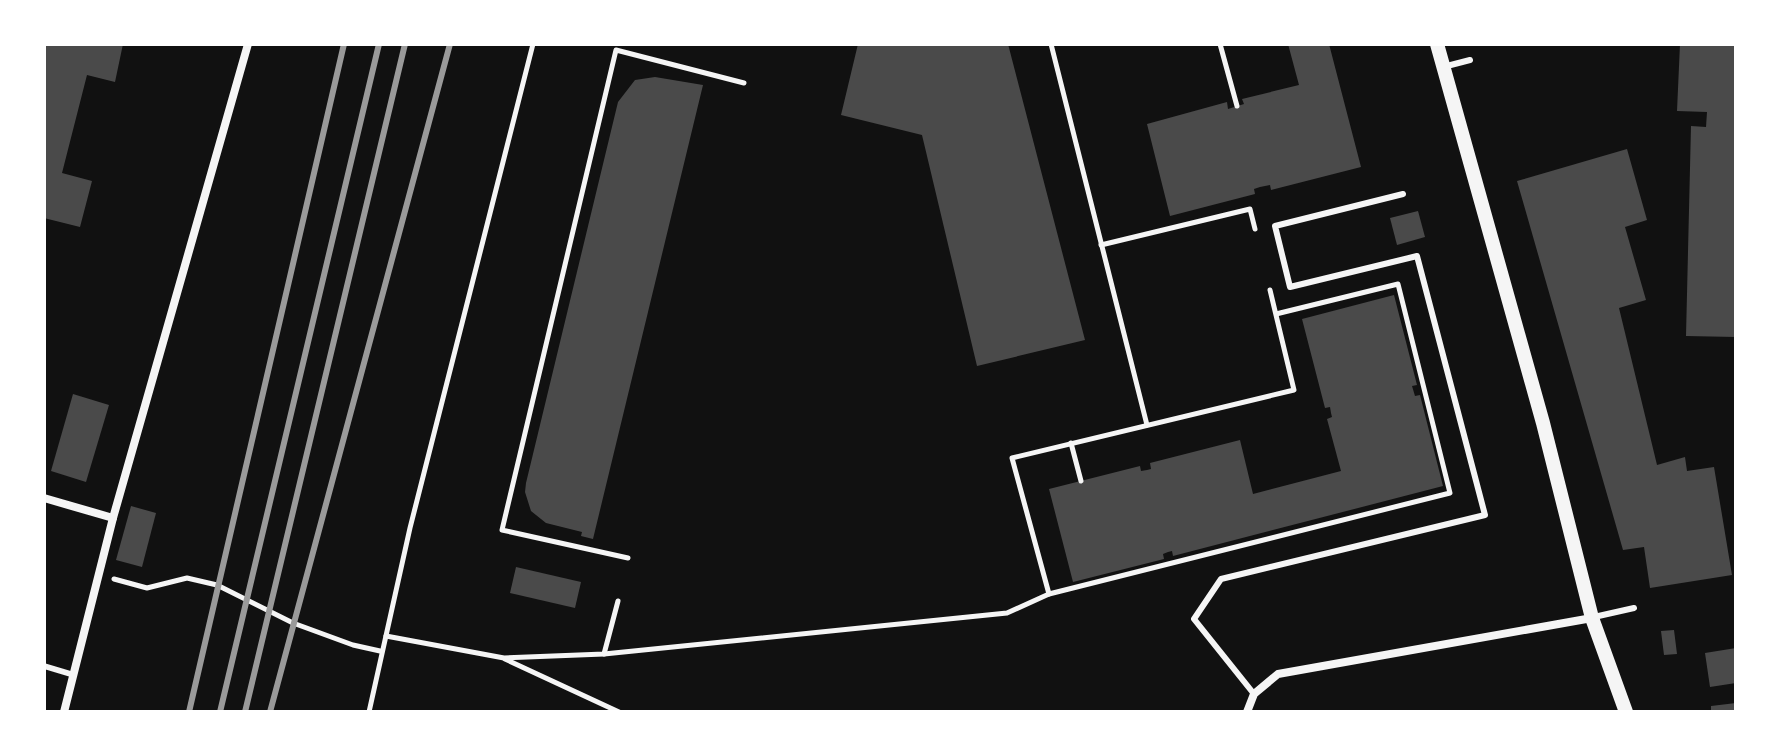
<svg xmlns="http://www.w3.org/2000/svg" width="1780" height="756" font-family="Rubik,sans-serif">
<style>
.building{fill:#4a4a4a}
.lines{fill:none;stroke-linecap:round;stroke-linejoin:round}
.path{stroke:#f5f5f5;stroke-width:5}
.service{stroke:#f5f5f5;stroke-width:6}
.minor{stroke:#f5f5f5;stroke-width:8}
.tertiary{stroke:#f5f5f5;stroke-width:14}
.rail{stroke:#9a9a9a;stroke-width:6}
</style>
<rect width="100%" height="100%" fill="#111"/>
<g class="building">
<path d="M44 44H123L115 82 87 75 62 173 92 181 80 227 44 218Z"/>
<path d="M858 44H1008L1085 340 977 366 922 135 841 115Z"/>
<path d="M1288 44H1329L1361 167 1271 190 1270 185 1260 187 1254 189 1255 194 1170 216 1147 124 1227 102 1228 109 1244 104 1242 99 1299 85Z"/>
<path d="M1680 44H1736V337L1686 336 1691 126 1706 127 1707 112 1677 111Z"/>
<path d="M655 77 703 85 593 539 581 536 582 532 546 523 531 511 525 492 526 483 618 102 635 80Z"/>
<path d="M1627 149 1647 220 1625 227 1646 300 1619 308 1657 465 1685 457 1687 471 1714 467 1732 575 1650 588 1644 547 1623 550 1517 181Z"/>
<path d="M1418 211 1425 237 1397 245 1390 218Z"/>
<path d="M1394 295 1417 385 1412 386 1415 396 1420 395 1443 486 1173 556 1172 551 1168 552 1163 554 1164 559 1073 582 1049 489 1140 466 1141 471 1147 470 1151 469 1150 463 1240 440 1253 494 1341 471 1327 419 1332 417 1331 413 1330 407 1325 408 1302 319Z"/>
<path d="M73 394 109 405 86 482 51 471Z"/>
<path d="M131 506 156 513 142 567 116 560Z"/>
<path d="M516 567 581 582 575 608 510 593Z"/>
<path d="M1674 630 1677 654 1664 655 1661 631Z"/>
<path d="M1736 648V683L1710 687 1705 653Z"/>
<path d="M1736 703V712H1711V706Z"/>
</g>
<g class="lines">
<g class="path">
<path d="M1051 44 1147 425"/>
<path d="M1220 44 1237 106"/>
<path d="M1101 245 1250 209 1255 229"/>
<path d="M1270 290 1294 390 1012 458 1049 594 1450 493 1398 284 1276 314"/>
<path d="M1071 443 1081 481"/>
<path d="M628 558 502 530 616 50 744 83"/>
<path d="M114 579 147 588 187 578 217 585 293 623 353 645 380 651"/>
<path d="M386 636 504 658 604 654 1007 613 1049 594"/>
<path d="M604 654 618 601"/>
<path d="M505 659 619 712"/>
<path d="M369 712 410 528 533 44"/>
</g>
<g class="service">
<path d="M1443 67 1470 60"/>
<path d="M1594 617 1634 608"/>
<path d="M44 666 74 675"/>
<path d="M1254 694 1194 619 1221 579 1485 515 1417 256 1290 287 1275 226 1403 194"/>
</g>
<g class="minor">
<path d="M44 498 113 518"/>
<path d="M64 712 113 518 248 44"/>
<path d="M1247 712 1254 694 1278 674 1592 618"/>
</g>
<path class="tertiary" d="M1437 44 1543 423 1592 618 1626 712"/>
<g class="rail">
<path d="M189 712 344 44"/>
<path d="M220 712 379 44"/>
<path d="M245 712 405 44"/>
<path d="M270 712 450 44"/>
</g>
</g>
<rect width="1780" height="756" fill="none" stroke="#ffffff" stroke-width="92"/>
</svg>
